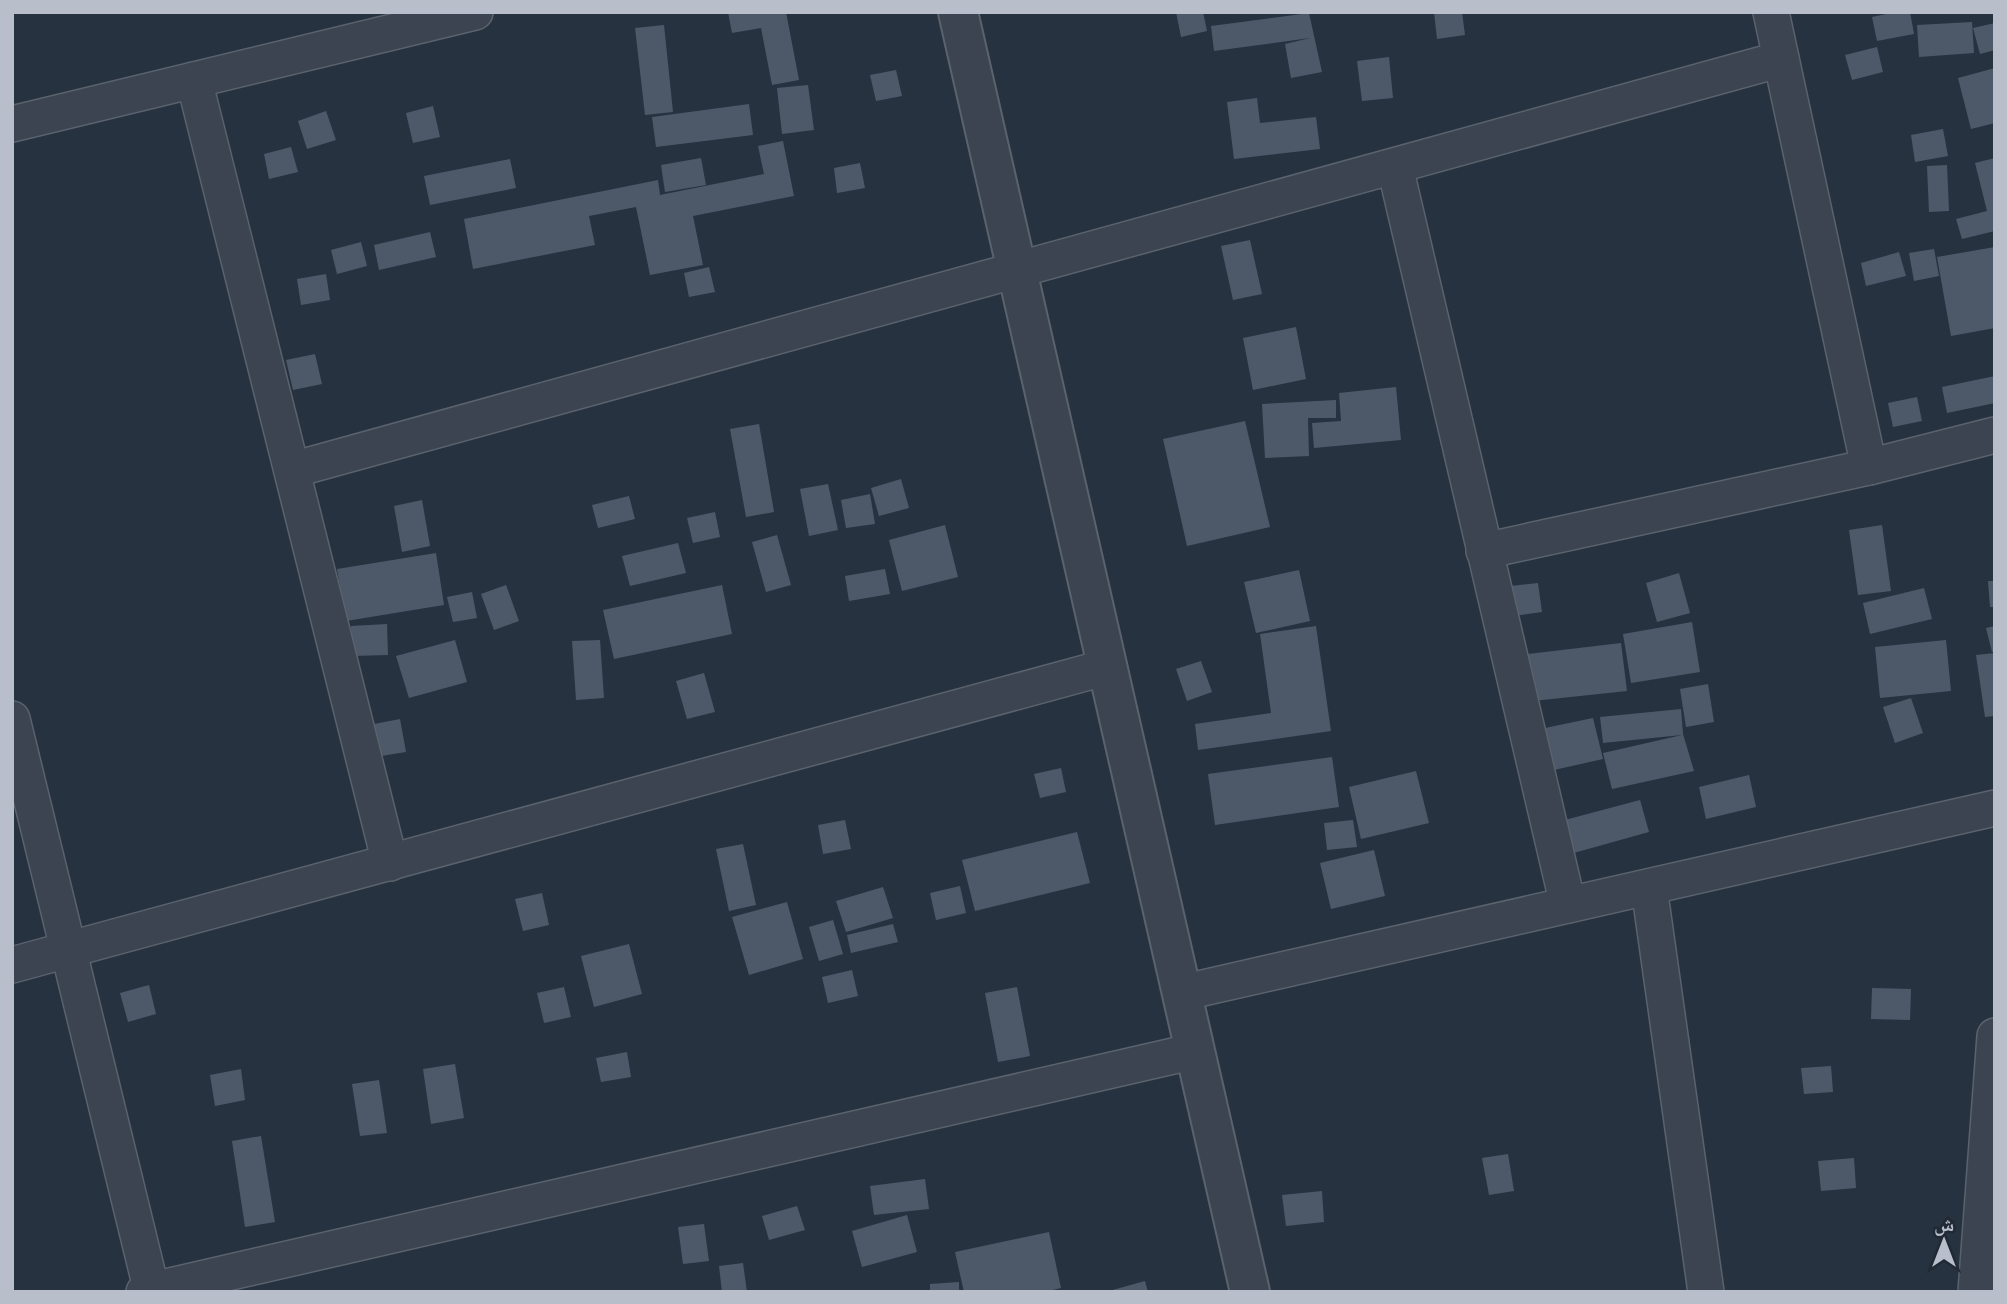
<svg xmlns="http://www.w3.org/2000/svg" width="2007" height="1304" font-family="'Roboto Condensed','Noto Naskh Arabic',sans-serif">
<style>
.building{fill:#4d5969}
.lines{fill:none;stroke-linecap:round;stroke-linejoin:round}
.minor-casing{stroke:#59626d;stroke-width:38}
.tertiary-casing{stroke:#59626d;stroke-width:42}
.minor{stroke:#3b4450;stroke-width:35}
.tertiary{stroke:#3b4450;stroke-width:38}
</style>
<rect width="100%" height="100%" fill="#273240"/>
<g class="building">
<path d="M728 12H786L799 80 772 85 761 28 732 33Z"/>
<path d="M1176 12H1203L1207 31 1181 37Z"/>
<path d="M1434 12H1462L1465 35 1437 39Z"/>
<path d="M1896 12H1910L1914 34 1877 41 1872 17Z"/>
<path d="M1309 13 1322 72 1291 78 1285 44 1310 38 1214 51 1211 26Z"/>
<path d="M1972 22 1974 53 1919 57 1917 25Z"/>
<path d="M1995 23V50L1980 54 1973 28Z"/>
<path d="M664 25 673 112 645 115 635 28Z"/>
<path d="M1877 47 1883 72 1852 80 1845 55Z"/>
<path d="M1389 57 1393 98 1362 101 1357 61Z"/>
<path d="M1995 68V123L1971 129 1958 78Z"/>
<path d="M896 70 902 96 876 101 870 75Z"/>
<path d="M808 85 814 130 782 134 777 88Z"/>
<path d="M1257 98 1260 123 1316 117 1320 149 1234 159 1227 102Z"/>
<path d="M749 104 753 135 656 147 652 117Z"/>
<path d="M433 106 440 137 413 143 406 113Z"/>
<path d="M326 111 336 140 307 149 298 121Z"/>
<path d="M1943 129 1948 156 1915 162 1911 135Z"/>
<path d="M783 141 794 196 693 216 703 265 650 275 636 207 589 216 595 245 473 269 464 219 658 180 660 195 764 174 758 146Z"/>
<path d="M291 147 298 172 269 179 264 154Z"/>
<path d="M701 158 706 185 665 192 661 165Z"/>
<path d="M1995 158V231L1962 239 1956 219 1987 211 1975 163Z"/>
<path d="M510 159 516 188 430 205 424 176Z"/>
<path d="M860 163 865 188 837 193 834 168Z"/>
<path d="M1947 165 1949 211 1929 212 1927 166Z"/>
<path d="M430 232 436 257 379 270 374 245Z"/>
<path d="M1250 240 1262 294 1233 300 1221 246Z"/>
<path d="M361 242 367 266 337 274 331 250Z"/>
<path d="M1995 247V328L1951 336 1937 257Z"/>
<path d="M1934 249 1939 276 1914 281 1909 253Z"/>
<path d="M1899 252 1906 276 1866 286 1861 263Z"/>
<path d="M709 267 715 292 689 297 684 273Z"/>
<path d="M326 274 330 300 301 305 297 279Z"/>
<path d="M1296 327 1306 379 1253 390 1243 338Z"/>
<path d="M315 354 322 384 293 390 286 360Z"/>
<path d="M1995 376V403L1947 413 1942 387Z"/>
<path d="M1396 387 1401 440 1314 448 1312 423 1341 421 1339 393Z"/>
<path d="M1917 397 1922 421 1893 427 1888 403Z"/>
<path d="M1336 400V418H1308L1309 456 1265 458 1262 404Z"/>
<path d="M1245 421 1270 527 1187 546 1163 439Z"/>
<path d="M759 424 774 512 746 517 730 429Z"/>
<path d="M901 479 909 508 879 516 871 488Z"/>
<path d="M828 484 838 530 809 536 800 489Z"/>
<path d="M870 494 875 524 846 528 841 500Z"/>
<path d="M629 496 635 519 598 528 592 505Z"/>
<path d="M422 500 430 546 402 552 394 506Z"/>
<path d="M715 512 720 537 693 543 687 518Z"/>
<path d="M945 525 958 577 902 591 889 540Z"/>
<path d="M1882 525 1891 591 1858 595 1849 530Z"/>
<path d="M777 535 791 585 766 592 752 542Z"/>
<path d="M678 543 686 573 630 586 622 556Z"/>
<path d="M436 553 444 605 346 621 337 569Z"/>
<path d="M885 569 890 594 849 601 845 576Z"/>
<path d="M1299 570 1310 621 1256 633 1244 582Z"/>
<path d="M1679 573 1690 613 1657 622 1646 583Z"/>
<path d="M1988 581H1995V607H1990Z"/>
<path d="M1538 583 1542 612 1514 616 1511 586Z"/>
<path d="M506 585 519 621 494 630 481 594Z"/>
<path d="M722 585 732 634 614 659 603 610Z"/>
<path d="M1924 588 1932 619 1870 634 1863 603Z"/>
<path d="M472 592 477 618 453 622 447 597Z"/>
<path d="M1692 622 1700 672 1631 683 1623 634Z"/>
<path d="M387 624 388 655 352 656 351 626Z"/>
<path d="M1316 626 1331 731 1198 750 1195 724 1271 713 1260 634Z"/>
<path d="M1995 626V651L1992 652 1986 628Z"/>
<path d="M455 640 467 682 409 698 396 656Z"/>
<path d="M600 640 604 698 576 700 572 641Z"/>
<path d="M1946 640 1951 691 1880 698 1875 647Z"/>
<path d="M1621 643 1627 691 1533 701 1528 654Z"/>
<path d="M1995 653V716L1985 717 1976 655Z"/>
<path d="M1201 661 1212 692 1187 701 1176 669Z"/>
<path d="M704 673 715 712 687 719 676 681Z"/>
<path d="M1708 684 1714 722 1686 727 1680 689Z"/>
<path d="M1911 698 1923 733 1895 743 1883 707Z"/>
<path d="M1681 709 1683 734 1694 771 1612 789 1603 753 1682 735 1603 743 1600 717Z"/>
<path d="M1593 718 1603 759 1554 770 1545 728Z"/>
<path d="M400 719 406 752 375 757 369 725Z"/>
<path d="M1332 757 1339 807 1215 825 1208 774Z"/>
<path d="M1061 768 1066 792 1040 798 1034 774Z"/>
<path d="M1416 771 1429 823 1361 839 1349 787Z"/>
<path d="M1749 775 1756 807 1706 819 1699 787Z"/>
<path d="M1640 800 1649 832 1570 854 1561 821Z"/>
<path d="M845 820 851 849 823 854 818 825Z"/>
<path d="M1353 820 1357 847 1327 850 1324 823Z"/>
<path d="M1077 832 1090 883 975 911 962 860Z"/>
<path d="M743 844 756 905 729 911 716 849Z"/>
<path d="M1374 850 1385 896 1331 909 1320 863Z"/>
<path d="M960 886 966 913 936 920 930 893Z"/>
<path d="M883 887 893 918 846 932 836 901Z"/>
<path d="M542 893 549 925 523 931 515 899Z"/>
<path d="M787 902 803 959 749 975 732 917Z"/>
<path d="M833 920 843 954 819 961 809 927Z"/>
<path d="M893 924 898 942 851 953 847 935Z"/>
<path d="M629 944 642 994 594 1007 581 956Z"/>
<path d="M852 970 858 996 828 1003 822 977Z"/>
<path d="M149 985 156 1014 128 1022 120 993Z"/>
<path d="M564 987 571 1017 544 1023 537 993Z"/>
<path d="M1017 987 1030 1056 998 1062 985 993Z"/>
<path d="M1872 988 1911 989 1910 1020 1871 1019Z"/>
<path d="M627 1052 631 1077 601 1082 596 1058Z"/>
<path d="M455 1064 464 1118 431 1124 423 1069Z"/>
<path d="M1831 1066 1833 1092 1804 1094 1801 1068Z"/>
<path d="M241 1069 245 1100 215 1106 210 1075Z"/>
<path d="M379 1080 387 1133 360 1136 352 1084Z"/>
<path d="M261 1136 275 1222 245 1227 232 1141Z"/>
<path d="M1508 1154 1514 1191 1489 1195 1482 1158Z"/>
<path d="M1854 1158 1856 1188 1821 1191 1818 1161Z"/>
<path d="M925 1179 929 1209 874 1215 870 1186Z"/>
<path d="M1322 1191 1324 1222 1286 1226 1282 1195Z"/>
<path d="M797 1206 805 1230 769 1240 762 1216Z"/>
<path d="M907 1215 917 1252 862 1267 852 1231Z"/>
<path d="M704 1224 709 1261 683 1264 678 1227Z"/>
<path d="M1049 1232 1061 1288 1045 1292H964L955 1252Z"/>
<path d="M743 1263 747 1292H722L719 1266Z"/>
<path d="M1145 1281 1148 1292H1109V1291Z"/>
<path d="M959 1282V1292H930V1284Z"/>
</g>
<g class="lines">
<g class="minor-casing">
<g id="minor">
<path d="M1771 12 1869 467"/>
<path d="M194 80 390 863"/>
<path d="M12 124 475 12"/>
<path d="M1395 167 1568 905"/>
<path d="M292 470 1781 59"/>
<path d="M1484 551 1869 467 1995 435"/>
<path d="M12 719 152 1292"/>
<path d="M1649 887 1706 1292"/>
<path d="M12 965 1107 667"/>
<path d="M1181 993 1995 808"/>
<path d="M144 1292 1195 1051"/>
<path d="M1976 1292 1995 1036"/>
</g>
</g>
<g class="tertiary-casing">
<path id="tertiary" d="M958 12 1250 1292"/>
</g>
<use href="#minor" class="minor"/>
<use href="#tertiary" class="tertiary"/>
</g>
<rect width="2007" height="1304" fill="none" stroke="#b8bfca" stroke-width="28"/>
<g transform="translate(1944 1241)" stroke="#202935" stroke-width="5" paint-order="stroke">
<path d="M0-5L12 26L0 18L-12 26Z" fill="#b8bfca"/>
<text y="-10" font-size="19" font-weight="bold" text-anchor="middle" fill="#b8bfca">ش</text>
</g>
</svg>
